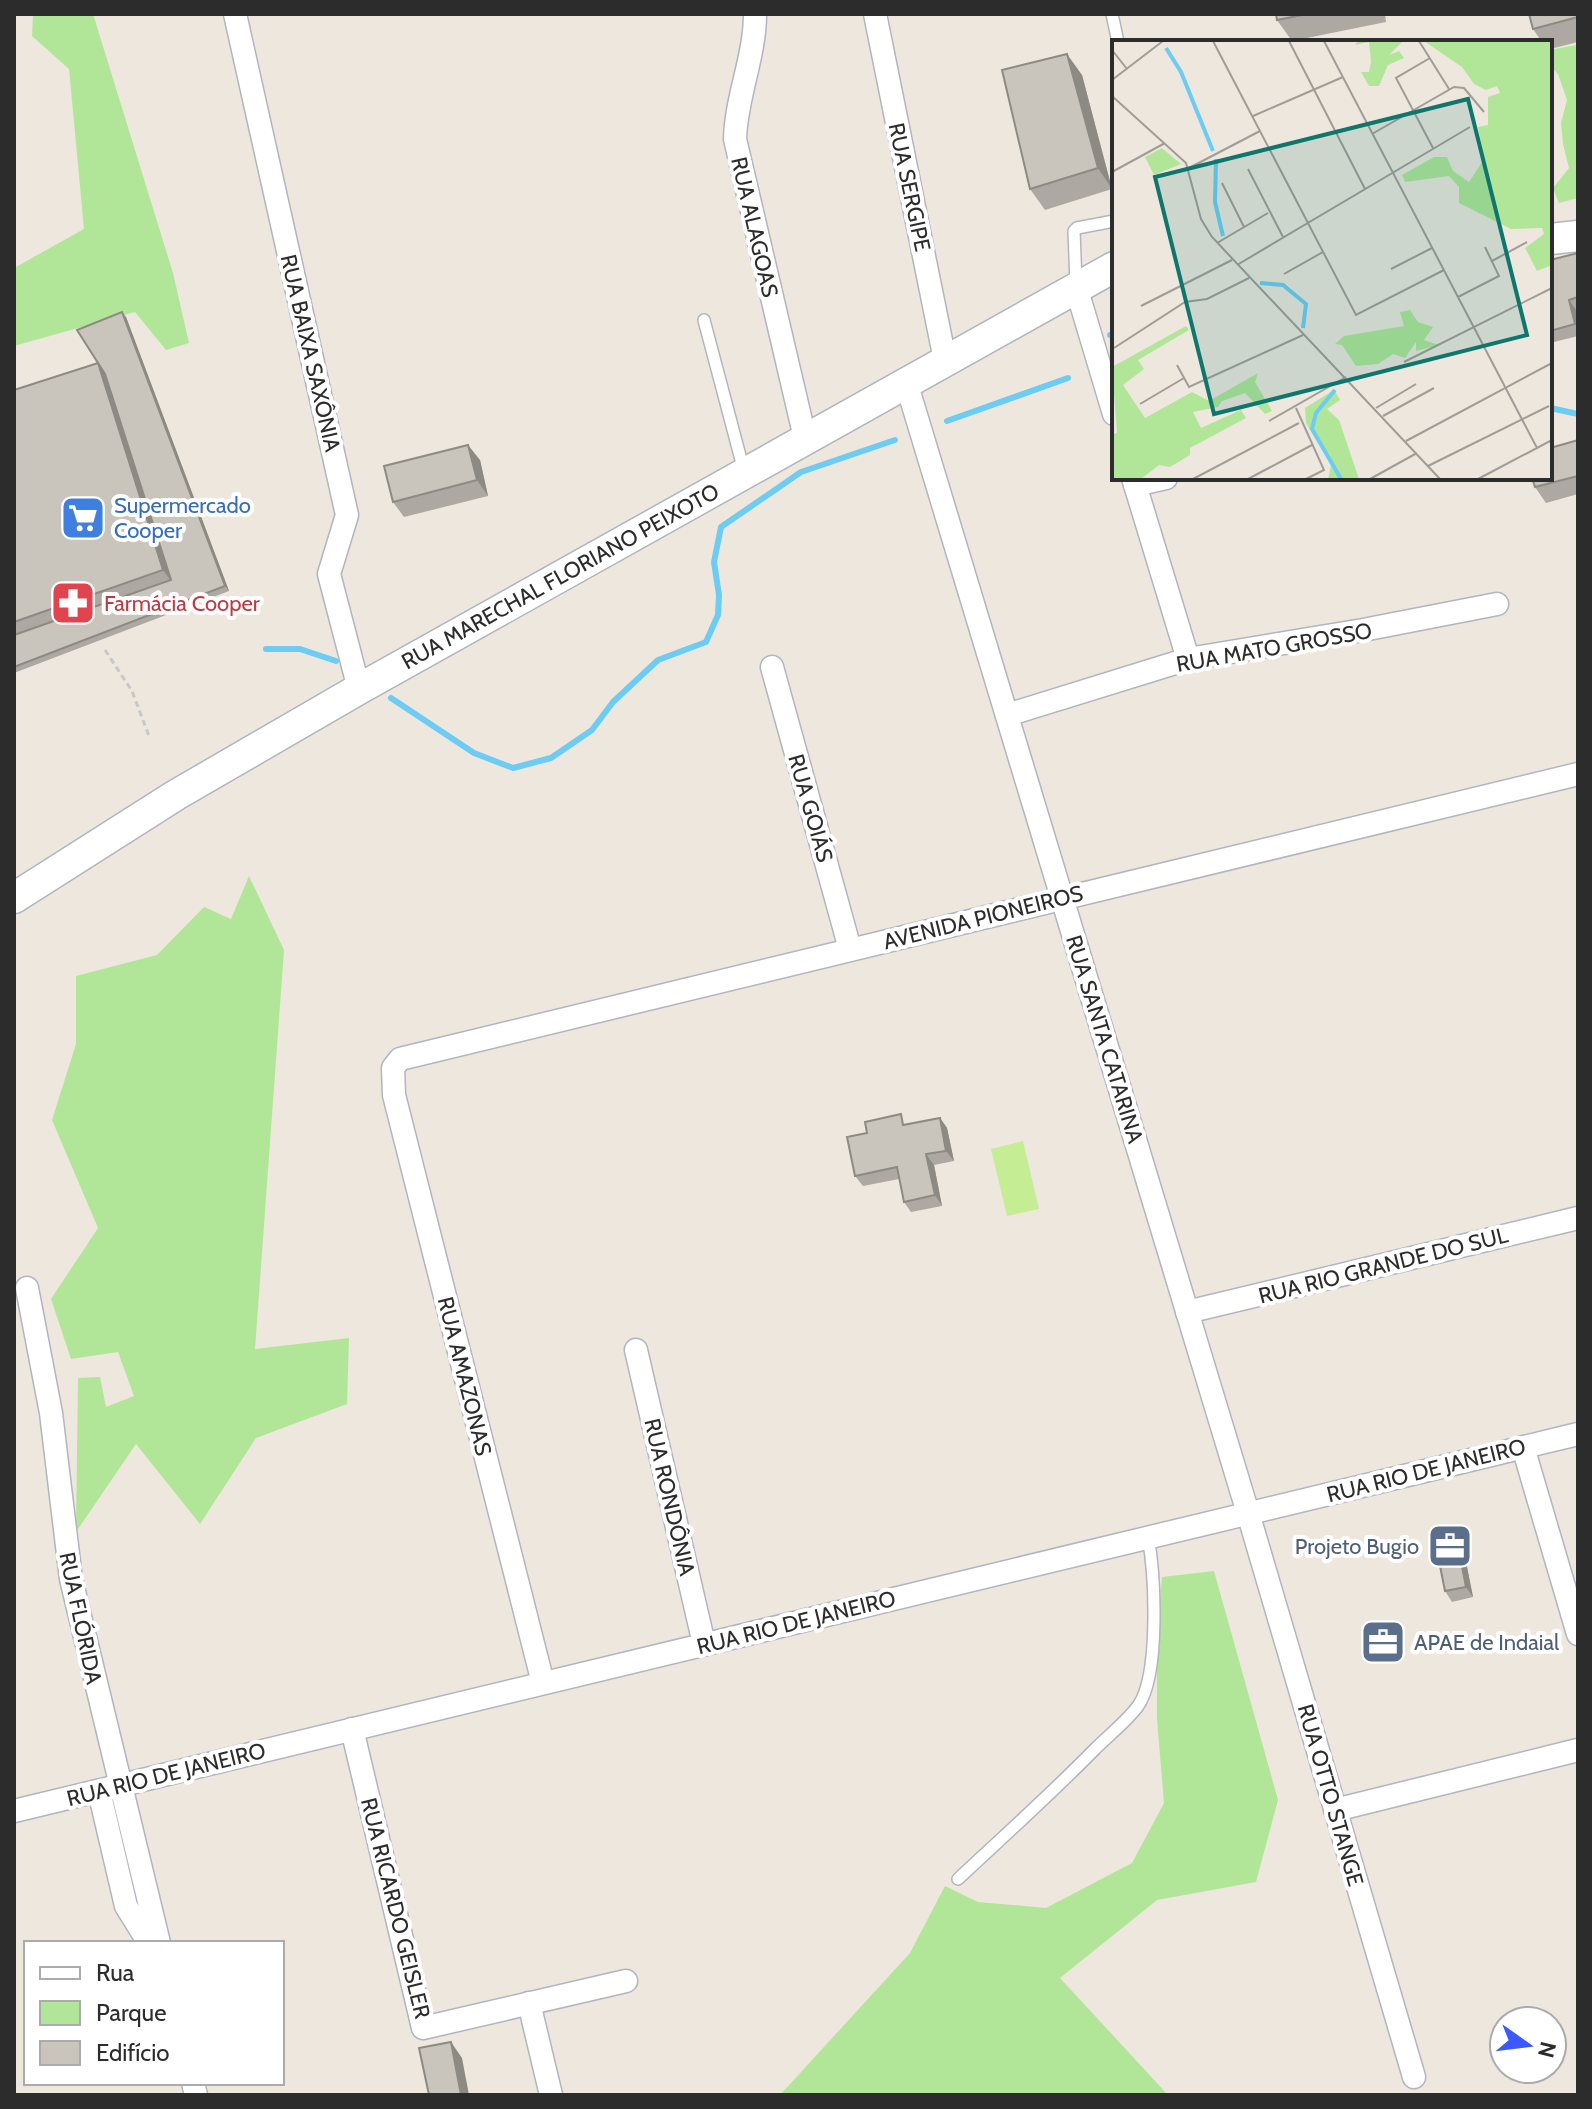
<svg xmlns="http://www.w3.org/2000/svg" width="1592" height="2109" font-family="Cabin,sans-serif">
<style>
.green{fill:#b1e698}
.pitch{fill:#c5ee94}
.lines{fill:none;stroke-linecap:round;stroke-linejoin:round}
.stream{stroke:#6dccf3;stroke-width:6}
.service-casing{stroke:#b2b4c0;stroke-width:14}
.minor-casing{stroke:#b2b4c0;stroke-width:25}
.secondary-casing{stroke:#b2b4c0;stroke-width:33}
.path{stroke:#c8c8c8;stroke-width:3;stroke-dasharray:6 4;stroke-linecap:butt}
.service{stroke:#fff;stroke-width:11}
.minor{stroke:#fff;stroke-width:22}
.secondary{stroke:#fff;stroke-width:30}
.wall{fill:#ada9a2}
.shaded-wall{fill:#8d8a84}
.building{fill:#c9c5bc;stroke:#8d8a84;stroke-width:2}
.labels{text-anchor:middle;stroke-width:8;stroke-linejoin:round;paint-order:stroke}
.street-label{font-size:22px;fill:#2c2c2c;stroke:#fff}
.shop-label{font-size:22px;fill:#366cbe;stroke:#fff;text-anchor:start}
.health-label{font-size:22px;fill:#be3a42;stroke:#fff;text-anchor:start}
.service-label{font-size:22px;fill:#4e5e75;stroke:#fff;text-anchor:end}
.inset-river{fill:none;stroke:#6dccf3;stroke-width:4}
.inset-road{fill:none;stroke:#a09c97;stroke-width:2}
.view{fill:#0f766e;fill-opacity:0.15;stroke:#0f766e;stroke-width:4}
.inset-edge{fill:none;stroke:#2c2c2c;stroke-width:4}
</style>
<rect width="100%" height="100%" fill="#eee7de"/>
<g class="green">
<path d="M33 14H93L173 273 189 343 166 350 135 312 14 346V268L84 229 69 69 32 36Z"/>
<path d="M1576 45 1578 57V198L1559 203 1553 188 1569 168 1563 144 1561 123 1567 100 1558 74 1550 65V50Z"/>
<path d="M249 876 284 950 255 1349 349 1338 347 1404 256 1438 200 1524 136 1444 76 1532 78 1378 100 1377 106 1407 134 1396 118 1352 71 1359 51 1299 98 1228 52 1120 76 1044V976L157 955 204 907 231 919Z"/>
<path d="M1214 1571 1278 1800 1256 1882 1157 1900 1060 1978 1168 2095H780L910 1953 945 1886 978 1902 1046 1908 1132 1863 1164 1803 1157 1719V1640L1162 1577Z"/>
</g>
<path class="pitch" d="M1023 1141 1039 1209 1007 1216 991 1149Z"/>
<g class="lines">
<g class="stream">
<path d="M1110 335H1114"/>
<path d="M1550 408 1578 414"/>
<path d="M947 421 1068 378"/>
<path d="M266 649H300L336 661"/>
<path d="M391 698 474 753 513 768 551 758 592 730 613 702 658 660 706 642 718 615 719 595 714 562 721 527 801 472 895 440"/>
</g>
<g class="service-casing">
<g id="service">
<path d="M1112 14 1118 42"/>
<path d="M1076 284 1074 231 1077 228 1114 221"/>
<path d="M704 320 744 471"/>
<path d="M958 1879C1004 1836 1051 1794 1095 1749 1109 1735 1127 1721 1138 1706 1160 1675 1155 1575 1148 1537"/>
</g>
</g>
<g class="minor-casing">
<g id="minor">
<path d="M235 14 347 515 329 574 359 689"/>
<path d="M755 14C755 57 736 97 735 139L805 438"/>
<path d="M875 14 945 360"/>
<path d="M1076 287 1114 414"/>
<path d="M906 382 1248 1513 1414 2077"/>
<path d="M1133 478 1188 659"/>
<path d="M1135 485 1166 478"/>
<path d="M772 667 850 949"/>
<path d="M1007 715 1188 659 1363 630 1497 604"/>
<path d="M27 1288 51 1413 71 1579 159 1943"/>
<path d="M1187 1312 1578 1218"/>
<path d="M636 1350 704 1644"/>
<path d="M1523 1447 1578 1634"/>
<path d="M543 1683 394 1095 393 1068 400 1059 1578 774"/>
<path d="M352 1729 423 2028 626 1981"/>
<path d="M99 1791 126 1906 149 1943"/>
<path d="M1335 1810 1578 1750"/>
<path d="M14 1811 1578 1434"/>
<path d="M529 2003 551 2095"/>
<path d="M193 2083 196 2095"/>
</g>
</g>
<g class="secondary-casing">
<g id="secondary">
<path d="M1550 239 1578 236"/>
<path d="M14 898 176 795 359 689 1114 267"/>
</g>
</g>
<path class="path" d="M105 650 132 691 149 736"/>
<use href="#service" class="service"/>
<use href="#minor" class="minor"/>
<use href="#secondary" class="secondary"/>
</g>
<g class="wall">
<path d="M1276 14H1385L1386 22 1292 41 1277 20Z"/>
<path d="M1578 14V42L1550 49V42H1542L1533 29Z"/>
<path d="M1082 75 1112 189 1045 210 1030 189Z"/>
<path d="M1578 253V310H1576L1578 317V336L1550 343V260Z"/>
<path d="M126 317 229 591 14 673V390L98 363Z"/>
<path d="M1578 440V494L1546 503 1535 487Z"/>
<path d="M480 460 488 496 404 517 393 502Z"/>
<path d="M940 1118 947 1128 954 1161 934 1165 942 1206 911 1212 904 1202 899 1179 863 1186 855 1176 908 1124Z"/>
<path d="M1458 1546 1465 1557 1473 1597 1452 1602 1445 1591Z"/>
</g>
<g class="shaded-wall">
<path d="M1067 54 1082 75 1112 189 1098 168Z"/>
<path d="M1569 300 1576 310 1578 317V328L1575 324Z"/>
<path d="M122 312 126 317 229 591 225 586Z"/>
<path d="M98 363 109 379 174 585 163 570Z"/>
<path d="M468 445 480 460 488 496 477 480Z"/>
<path d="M940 1118 947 1128 954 1161 946 1151Z"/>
<path d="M926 1154 934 1165 942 1206 935 1195Z"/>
<path d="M1458 1546 1465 1557 1473 1597 1466 1587Z"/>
<path d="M451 2042 462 2058 469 2095H461Z"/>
</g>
<g class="building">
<path d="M1276 14H1307L1277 20Z"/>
<path d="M1529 14H1578V17L1533 29Z"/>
<path d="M1067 54 1098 168 1030 189 1002 70Z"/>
<path d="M1578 253V297L1569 300 1575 324 1550 331V260Z"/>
<path d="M122 312 225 586 14 667V635L171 580 105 374 77 330Z"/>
<path d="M98 363 163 570 14 622V390Z"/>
<path d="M1578 440V476L1535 487 1532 478H1550V448Z"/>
<path d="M468 445 477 480 393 502 384 466Z"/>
<path d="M901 1114 903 1125 940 1118 946 1151 926 1154 935 1195 904 1202 897 1167 855 1176 847 1137 867 1133 865 1122Z"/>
<path d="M1458 1546 1466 1587 1445 1591 1437 1551Z"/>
<path d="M451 2042 461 2095H429L419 2048Z"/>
</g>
<defs>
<g id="supermarket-square" transform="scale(2.3)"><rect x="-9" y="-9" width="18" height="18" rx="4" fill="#3f7fe0" stroke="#fff"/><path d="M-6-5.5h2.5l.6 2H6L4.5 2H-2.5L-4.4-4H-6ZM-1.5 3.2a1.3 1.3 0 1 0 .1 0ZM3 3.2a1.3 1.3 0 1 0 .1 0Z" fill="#fff"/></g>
<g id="pharmacy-square" transform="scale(2.3)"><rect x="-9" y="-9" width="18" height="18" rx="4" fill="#e0444e" stroke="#fff"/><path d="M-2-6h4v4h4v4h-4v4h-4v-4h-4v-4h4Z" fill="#fff"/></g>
<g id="office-square" transform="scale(2.3)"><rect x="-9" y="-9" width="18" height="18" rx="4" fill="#5c6f8a" stroke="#fff"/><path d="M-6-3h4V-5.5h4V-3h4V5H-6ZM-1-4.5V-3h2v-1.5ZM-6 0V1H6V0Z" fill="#fff"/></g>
</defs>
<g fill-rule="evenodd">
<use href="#supermarket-square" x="83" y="518"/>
<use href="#pharmacy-square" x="73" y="603"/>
<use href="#office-square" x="1450" y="1546"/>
<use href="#office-square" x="1383" y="1642"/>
</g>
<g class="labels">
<g class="street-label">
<text transform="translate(910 187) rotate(78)" y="8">RUA SERGIPE</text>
<text transform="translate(755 227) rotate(77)" y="8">RUA ALAGOAS</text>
<text transform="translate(311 353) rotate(77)" y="8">RUA BAIXA SAXÔNIA</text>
<text transform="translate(560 576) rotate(-29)" y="8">RUA MARECHAL FLORIANO PEIXOTO</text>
<text transform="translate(1274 647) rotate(-10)" y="8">RUA MATO GROSSO</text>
<text transform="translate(811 808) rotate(74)" y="8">RUA GOIÁS</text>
<text transform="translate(983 917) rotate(-14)" y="8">AVENIDA PIONEIROS</text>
<text transform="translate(1105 1039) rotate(73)" y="8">RUA SANTA CATARINA</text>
<text transform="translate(1383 1265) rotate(-14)" y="8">RUA RIO GRANDE DO SUL</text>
<text transform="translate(465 1376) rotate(76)" y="8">RUA AMAZONAS</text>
<text transform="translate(1426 1470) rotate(-14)" y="8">RUA RIO DE JANEIRO</text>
<text transform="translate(670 1497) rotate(77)" y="8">RUA RONDÔNIA</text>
<text transform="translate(81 1618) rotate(78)" y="8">RUA FLÓRIDA</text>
<text transform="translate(796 1622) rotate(-14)" y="8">RUA RIO DE JANEIRO</text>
<text transform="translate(166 1774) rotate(-14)" y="8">RUA RIO DE JANEIRO</text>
<text transform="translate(1331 1795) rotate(74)" y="8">RUA OTTO STANGE</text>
<text transform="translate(396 1908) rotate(76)" y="8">RUA RICARDO GEISLER</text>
</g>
<g class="shop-label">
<text x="114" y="513">Supermercado<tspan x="114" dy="25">Cooper</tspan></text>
</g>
<g class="health-label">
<text x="104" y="611">Farmácia Cooper</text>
</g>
<g class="service-label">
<text x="1419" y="1554">Projeto Bugio</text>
<text x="1414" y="1650" text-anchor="start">APAE de Indaial</text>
</g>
</g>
<g transform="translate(1112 40)">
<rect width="440" height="440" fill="#eee7de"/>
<path d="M246 1H291L277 15 287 11 292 18 276 25 267 46H257L249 32H257L259 22 257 2 243 5ZM312 1H440V225L425 231 413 208 432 194 430 188 399 189 347 163V147L337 136 293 142 290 135 322 117H335L341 131 357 142 372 119 366 87 376 85V57L388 53 385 46 374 50 362 44 350 27ZM50 108 69 124 42 135 33 117ZM298 270 306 282 321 287 312 300 327 305 304 311V302L293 318 281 314 266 324 244 326 230 305 223 304 232 296 292 286 288 272ZM74 286 77 290 26 320 32 329 11 345 33 378 80 352 97 361 146 333 143 342 160 371 153 374 133 353 110 361 106 367 81 372 89 388 129 370 134 378 78 408V415L58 427 47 425 29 439H0V394L5 393 0 327ZM222 350 228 360 215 369 227 380 247 439H216L219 425 194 383 193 368Z" fill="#b1e698"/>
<path class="inset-river" d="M54 8 69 32 101 111M104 119 103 162 111 196M148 243 171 245 194 264 191 288M223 350 204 373 200 389 229 439"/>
<path class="inset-road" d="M101 1 244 275 332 230M177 1 253 149M212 1 425 408M307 1 337 49M0 10 15 29M318 18 284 38 321 108M0 40 51 1M0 56 74 123 89 179 100 197 328 439M141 76 231 37M260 94 342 47 352 48 372 72M77 128 148 91M136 129 171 197M0 132 53 103M110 143 132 187M105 203 156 173M380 221 415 202M125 225 358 87M279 229 320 208M172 234 211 212M346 257 387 236 373 207M29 266 120 220M2 308 73 262 95 259 137 238M292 322 440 248M65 325 77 347 191 295M28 364 72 338M184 368 212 430 194 439M264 368 304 344M271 376 322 348M157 381 234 337M294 401 440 323M316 426 437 366M81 439 187 383M136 439 200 405M258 439 305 413M366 439 440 400"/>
<path class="view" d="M356 59 415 295 102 374 43 137Z"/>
<rect width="440" height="440" class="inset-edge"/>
</g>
<rect width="1592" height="2109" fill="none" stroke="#2c2c2c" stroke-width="32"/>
<rect x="24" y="1941" width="260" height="144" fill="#ffffff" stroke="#ababab" stroke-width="2"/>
<rect x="40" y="1967" width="40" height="12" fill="#ffffff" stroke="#ababab" stroke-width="2"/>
<text x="96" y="1981" font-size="24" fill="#2c2c2c">Rua</text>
<rect x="40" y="2001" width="40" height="24" fill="#b1e698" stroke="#ababab" stroke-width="2"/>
<text x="96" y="2021" font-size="24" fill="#2c2c2c">Parque</text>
<rect x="40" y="2041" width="40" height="24" fill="#c9c5bc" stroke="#ababab" stroke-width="2"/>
<text x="96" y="2061" font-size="24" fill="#2c2c2c">Edifício</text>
<g transform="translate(1528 2045) rotate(104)"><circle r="38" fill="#ffffff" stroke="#ababab" stroke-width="2"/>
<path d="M0-6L14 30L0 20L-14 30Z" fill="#3a59ff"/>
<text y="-12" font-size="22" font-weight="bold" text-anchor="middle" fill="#2c2c2c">N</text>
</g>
</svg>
